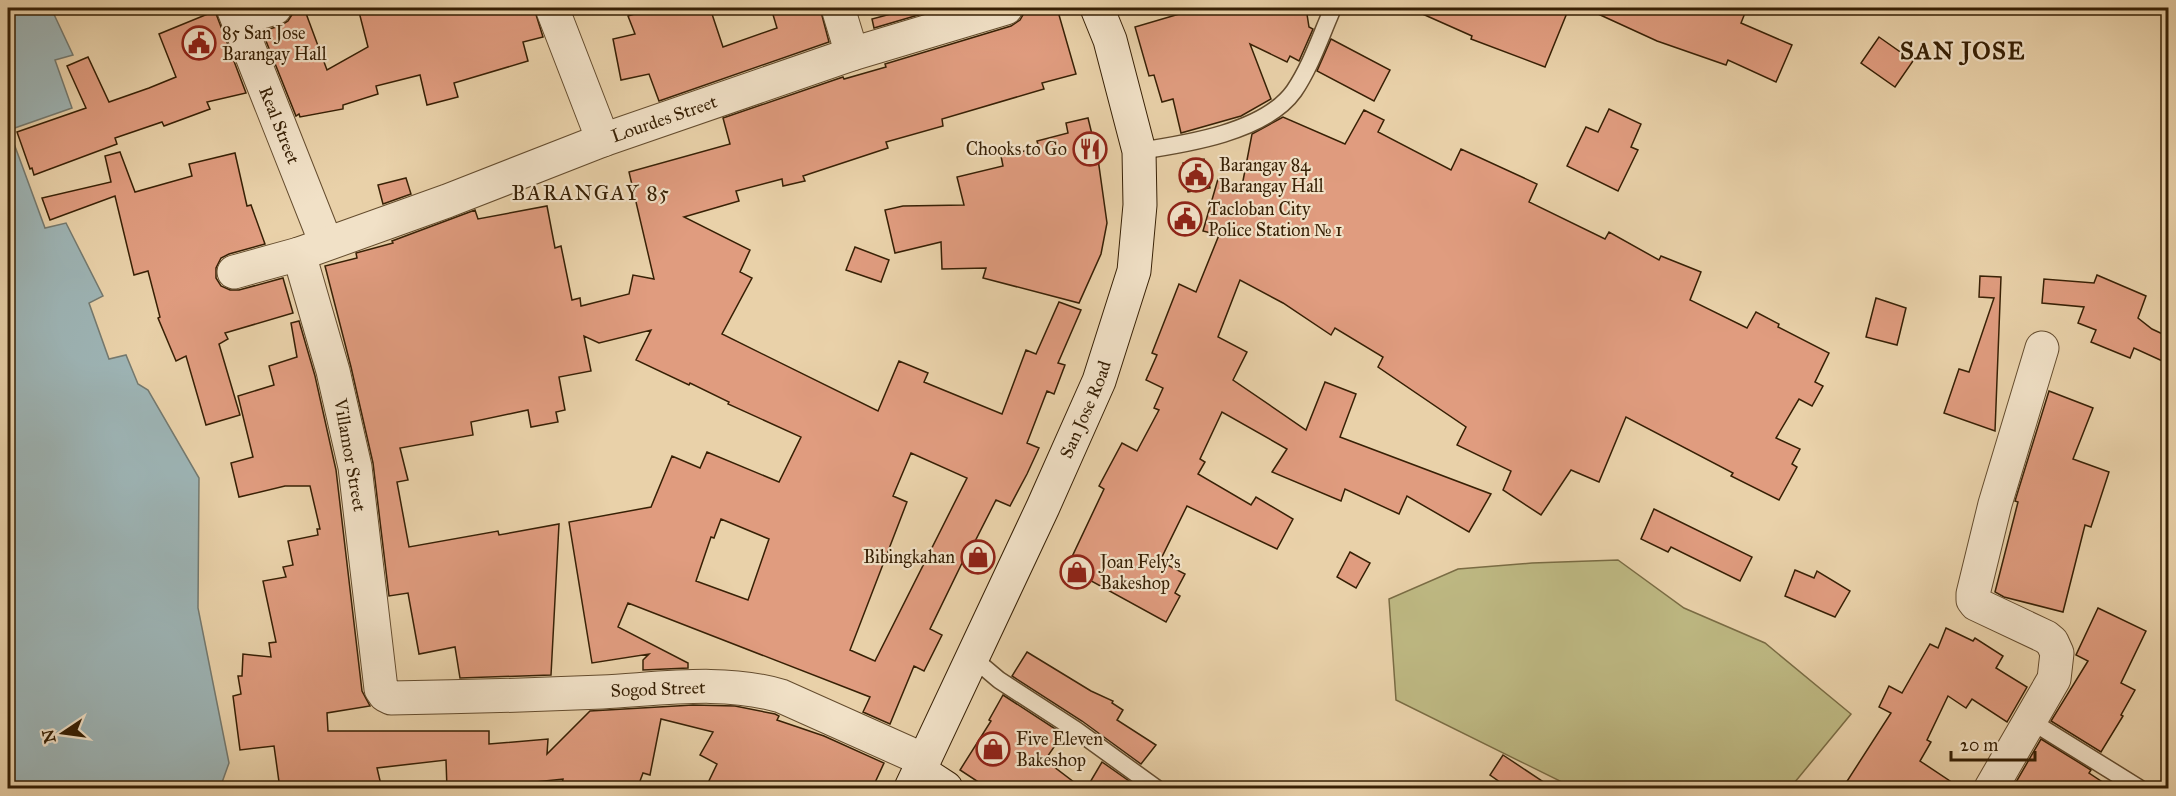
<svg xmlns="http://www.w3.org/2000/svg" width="2176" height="796" font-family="'IM FELL Great Primer',serif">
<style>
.green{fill:#beb983;stroke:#7a6c44;stroke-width:1.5}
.water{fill:#9db4b5;stroke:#74796f;stroke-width:1.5}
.building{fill:#e09c7f;stroke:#372005;stroke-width:1.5;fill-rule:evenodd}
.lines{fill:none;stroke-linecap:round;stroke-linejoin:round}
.lane-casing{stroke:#644c2e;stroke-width:19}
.street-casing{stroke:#644c2e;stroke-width:35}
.secondary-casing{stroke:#372005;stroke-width:35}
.lane{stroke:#f1e1c7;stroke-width:16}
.street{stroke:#f1e1c7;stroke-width:33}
.secondary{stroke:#f1e1c7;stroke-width:33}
.labels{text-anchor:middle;stroke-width:4.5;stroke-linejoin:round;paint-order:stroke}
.poi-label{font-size:18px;fill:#372005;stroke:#f1e1c7;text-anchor:start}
.street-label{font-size:18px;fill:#372005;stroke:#f1e1c7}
.quarter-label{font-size:21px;letter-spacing:1.5px;fill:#372005;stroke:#f1e1c7}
.district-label{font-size:24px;font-weight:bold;letter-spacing:1.5px;fill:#372005;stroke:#f1e1c7}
</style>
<rect width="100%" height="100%" fill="#e9d1a9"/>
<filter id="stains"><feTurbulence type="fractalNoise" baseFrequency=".00333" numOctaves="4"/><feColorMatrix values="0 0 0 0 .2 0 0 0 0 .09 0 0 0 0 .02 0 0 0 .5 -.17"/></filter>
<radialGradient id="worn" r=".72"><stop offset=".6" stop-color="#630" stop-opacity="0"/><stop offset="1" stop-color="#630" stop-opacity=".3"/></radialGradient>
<path class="green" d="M1618 560 1684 608 1765 643 1851 714 1790 788H1574L1396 700 1389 599 1458 569 1532 563Z"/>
<path class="water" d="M8 8H51L73 55 55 60 72 108 9 130 45 228 66 223 103 296 89 303 109 359 126 355 138 384 148 390 199 478 198 608 229 763 220 788H8Z"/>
<g class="building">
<path d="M293 8H304L327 70 368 47 358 8H534L543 37 523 42 528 61 454 83 458 97 427 105 420 75 376 86 378 94 343 105V109L300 117 299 114 296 116 262 31 280 26 288 21 293 13Z"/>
<path d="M653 8H710L723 47 777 28 771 8H820L829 42 659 101 649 74 621 80 613 39 635 34 628 16Z"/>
<path d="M913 8H942L874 28 872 19Z"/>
<path d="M1024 8H1057L1076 74 1042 83 1044 89 942 119 943 126 886 142 888 148 803 176 805 181 783 186 782 179 736 191 739 201 684 217 750 250 740 272 752 278 722 334 878 411 899 361 928 373 924 382 1002 414 1026 350 1036 354 1059 302 1081 310 1058 363 1065 365 1054 394 1047 391 1027 443 1039 448 1027 474 1010 506 996 500 967 557H965L930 629 942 635 924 671 914 666 890 724 863 712 870 697 628 603 618 627 688 663V668L643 670V660L649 654 592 663 569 522 651 507 672 456 700 468 707 452 779 482 801 437 728 404 729 402 690 383 689 385 636 360 651 330 599 343 584 336 591 371 559 377 565 410 556 412 558 422 531 427 528 410 471 422 473 435 400 448 408 480 397 482 409 547 498 531 499 535 559 524 551 675 460 678 455 647 419 654 408 593 389 596 373 463 351 367 325 266 357 258 356 253 393 243 392 241 475 210 478 219 547 206 555 248 561 246 572 300 580 298 581 306 629 294 633 275 654 279 629 172 730 144 723 118 843 77 844 79 886 67 885 64 1011 26 1020 20 1024 13ZM911 453 967 478 875 661 850 650 907 502 893 496ZM721 519 769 539 748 600 696 581 711 537 714 538Z"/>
<path d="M1184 8H1306L1309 27 1313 29 1299 61 1290 56 1287 62 1250 44 1271 99 1241 116 1181 133 1173 99 1162 102 1154 75 1149 76 1135 27 1186 12Z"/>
<path d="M1409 8H1569L1545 67 1471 39 1472 36Z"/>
<path d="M1585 8H1747L1741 23 1792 45 1776 82 1728 60 1726 65 1657 41Z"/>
<path d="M215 11 246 93 207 102 210 109 164 126 162 122 115 138 117 144 34 175 32 168 30 169 17 132 86 108 67 66 88 57 109 102 149 88 176 77 159 34Z"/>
<path d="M1879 37 1913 61 1895 87 1861 63Z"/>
<path d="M1331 39 1390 70 1374 101 1317 71Z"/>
<path d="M1609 109 1641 124 1631 147 1638 150 1618 191 1567 166 1586 127 1598 132Z"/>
<path d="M1364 110 1384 120 1378 132 1451 170 1461 149 1537 184 1529 202 1605 239 1609 232 1659 260 1661 256 1701 272 1690 300 1747 328 1756 312 1779 324 1778 327 1829 353 1815 382 1823 386 1812 406 1799 399 1776 438 1800 449 1792 464 1797 467 1779 500 1731 476 1733 473 1626 417 1599 482 1571 470 1541 515 1503 490 1511 471 1457 445 1466 427 1378 367 1383 357 1335 328 1331 335 1283 303 1240 280 1218 337 1247 352 1233 380 1306 430 1325 382 1356 394 1340 437 1491 494 1469 532 1407 496 1399 514 1345 489 1341 501 1272 472 1287 449 1222 412 1200 459 1205 462 1198 474 1251 505 1256 497 1293 519 1277 549 1187 506 1160 561 1185 574 1175 593 1180 596 1166 622 1086 578 1082 587 1062 578 1104 489 1099 486 1122 443 1137 451 1159 410 1154 408 1163 388 1146 380 1157 355 1152 353 1179 284 1196 292 1219 235 1203 231 1218 179 1242 186 1252 134 1283 117 1345 144Z"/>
<path d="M1088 118 1098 159 1107 223 1101 254 1079 303 983 278 986 268 942 269 941 242 895 253 885 210 903 206 964 205 957 177 1003 166 1001 156 1039 148 1037 141 1068 133 1066 123Z"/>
<path d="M120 152 135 192 192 176 189 164 235 153 247 206 251 205 265 244 229 254 221 258 216 268V278L221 286 230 290H239L283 278 293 313 225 333 228 339 219 344 240 415 206 425 186 356 176 361 158 318 160 317 148 271 134 275 115 196 50 220 42 198 111 182 105 156Z"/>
<path d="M1204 159 1210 188 1188 192 1183 163Z"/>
<path d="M406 178 411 194 383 204 378 185Z"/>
<path d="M855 247 889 260 881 282 846 270Z"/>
<path d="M2097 275 2146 296 2138 318 2152 329 2169 337V364L2134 348 2130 358 2091 342 2096 330 2078 323 2084 307 2042 303 2044 279 2094 283Z"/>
<path d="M1980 276 2001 277 1995 431 1944 413 1959 369 1969 372 1994 298 1979 297Z"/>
<path d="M1876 298 1906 308 1897 345 1866 337Z"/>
<path d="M299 321 315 376 336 470 362 691 370 706 327 713 328 731H489V744L548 739 547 754 590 711 693 705 735 706 775 714 779 716 777 720 824 736 884 763 872 789H705L717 764 700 755 713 732 661 719 650 775 643 773 637 789H561L563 779 497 786V789H447L446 760 377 768 382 789H280L274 746 240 750 233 696 241 694 238 676H242L243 654 271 657 269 643 276 642 263 581 286 577 283 567 293 565 288 541 318 535 317 529H320L310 486H285L239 497 231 463 253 457 238 396 274 385 269 366 297 357 291 323Z"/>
<path d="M2049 391 2093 408 2073 459 2109 472 2091 527 2085 525 2063 612 2004 597 1995 592 2018 502 2015 501Z"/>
<path d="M1654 509 1752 557 1740 581 1671 547 1668 552 1641 539Z"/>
<path d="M1350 552 1370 563 1356 588 1337 577Z"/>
<path d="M1795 570 1814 578 1817 571 1850 591 1835 617 1785 596Z"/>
<path d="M2098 608 2146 631 2121 683 2135 690 2121 715 2123 716 2101 752 2051 721 2088 661 2076 655Z"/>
<path d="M1946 628 1973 641 1975 638 2003 656 1996 668 2027 687 2007 722 1972 699 1966 708 1948 696 1927 740 1931 742 1920 761 1962 789H1842L1891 713 1879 707 1889 686 1902 693 1930 644 1938 648Z"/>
<path d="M1027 652 1091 691 1113 701 1112 703 1123 710 1117 720 1156 745 1141 764 1082 721 1012 676Z"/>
<path d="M1003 695 1063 734 1045 760 1083 789H989L960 770 991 721 989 720Z"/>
<path d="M2041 739 2091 770 2089 773 2113 789H2012Z"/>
<path d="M1503 755 1554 789H1510L1490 775Z"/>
<path d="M1102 762 1129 781 1124 789H1086Z"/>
</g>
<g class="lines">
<g class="lane-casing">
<g id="lane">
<path d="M1139 151C1186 144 1265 132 1294 91 1311 66 1321 35 1333 8"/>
<path d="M973 658 999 680 1076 730 1156 788"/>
<path d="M2031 721 2139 788"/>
</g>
</g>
<g class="street-casing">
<g id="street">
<path id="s1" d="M233 8 326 243"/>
<path d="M552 8 603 140"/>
<path d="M838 8 852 54"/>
<path d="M238 19 275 8"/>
<path d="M234 272 299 254"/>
<path id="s2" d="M924 760 781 696C724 679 661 689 602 692 532 695 461 697 391 698L385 695 381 689 355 467 333 371 299 254 447 201 603 140 852 54 1006 8"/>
<path d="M1991 788 2054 679 2057 653 2052 642 2046 637 1976 604 1973 600V594L1995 504 2042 348"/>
</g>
</g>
<g class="secondary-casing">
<g id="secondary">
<path d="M920 771 946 788"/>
<path id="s3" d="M911 788 1043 507 1099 381 1134 271 1140 205 1139 151 1110 40 1097 8"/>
</g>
</g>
<use href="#lane" class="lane"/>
<use href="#street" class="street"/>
<use href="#secondary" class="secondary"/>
</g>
<defs>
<g id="civic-ring" transform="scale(1.725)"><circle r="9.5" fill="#f1e1c7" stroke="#8f2418" stroke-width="1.5"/><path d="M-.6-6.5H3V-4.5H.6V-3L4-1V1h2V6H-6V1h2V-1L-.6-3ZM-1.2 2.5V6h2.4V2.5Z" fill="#8f2418"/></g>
<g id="restaurant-ring" transform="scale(1.725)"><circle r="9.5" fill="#f1e1c7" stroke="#8f2418" stroke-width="1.5"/><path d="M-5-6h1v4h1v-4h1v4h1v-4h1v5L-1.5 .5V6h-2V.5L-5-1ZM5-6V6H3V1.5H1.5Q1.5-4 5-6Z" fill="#8f2418"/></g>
<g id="shop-ring" transform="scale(1.725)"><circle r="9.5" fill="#f1e1c7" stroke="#8f2418" stroke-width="1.5"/><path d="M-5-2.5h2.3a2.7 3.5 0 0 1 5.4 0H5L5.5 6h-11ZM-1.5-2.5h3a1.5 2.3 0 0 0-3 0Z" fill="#8f2418"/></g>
</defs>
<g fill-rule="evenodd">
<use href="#civic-ring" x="199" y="43"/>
<use href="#restaurant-ring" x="1090" y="149"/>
<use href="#civic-ring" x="1196" y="175"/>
<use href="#civic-ring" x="1185" y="219"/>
<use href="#shop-ring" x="978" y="557"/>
<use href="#shop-ring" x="1077" y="572"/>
<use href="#shop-ring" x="993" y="749"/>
</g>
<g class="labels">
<g class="poi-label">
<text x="222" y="39">85 San Jose<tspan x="222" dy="21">Barangay Hall</tspan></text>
<text x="1067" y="155" text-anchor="end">Chooks to Go</text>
<text x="1219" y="171">Barangay 84<tspan x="1219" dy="21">Barangay Hall</tspan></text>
<text x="1208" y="215">Tacloban City<tspan x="1208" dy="21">Police Station № 1</tspan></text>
<text x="955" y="563" text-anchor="end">Bibingkahan</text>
<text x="1100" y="568">Joan Fely's<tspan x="1100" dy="21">Bakeshop</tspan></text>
<text x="1016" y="745">Five Eleven<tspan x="1016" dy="21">Bakeshop</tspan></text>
</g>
<g class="street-label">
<text dy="6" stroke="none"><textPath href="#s2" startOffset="1395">Lourdes Street</textPath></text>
<text dy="6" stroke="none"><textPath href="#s1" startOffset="126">Real Street</textPath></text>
<text dy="6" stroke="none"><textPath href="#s3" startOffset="417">San Jose Road</textPath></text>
<text transform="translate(350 455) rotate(80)" y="6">Villamor Street</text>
<text transform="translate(658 689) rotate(-2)" y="6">Sogod Street</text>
</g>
<g class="quarter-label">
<text x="591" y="200">BARANGAY 85</text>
</g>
<g class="district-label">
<text x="1963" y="59">SAN JOSE</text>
</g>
</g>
<rect width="2176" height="796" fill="none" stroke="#e9d1a9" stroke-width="30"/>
<rect x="9" y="9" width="2158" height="778" fill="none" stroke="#372005" stroke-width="3"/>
<rect x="15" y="15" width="2146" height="766" fill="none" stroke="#372005" stroke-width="1.5"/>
<g transform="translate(63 733) rotate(257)" stroke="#f1e1c7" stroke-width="4.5" paint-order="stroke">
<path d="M0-4.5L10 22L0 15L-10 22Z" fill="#372005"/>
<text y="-9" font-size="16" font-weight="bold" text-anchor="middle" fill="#372005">N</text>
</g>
<path d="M1951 751v9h84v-9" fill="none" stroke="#372005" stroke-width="3"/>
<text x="1960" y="751" font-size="18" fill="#372005" stroke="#f1e1c7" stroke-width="4.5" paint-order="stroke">20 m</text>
<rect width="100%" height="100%" filter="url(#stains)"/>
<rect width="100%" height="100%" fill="url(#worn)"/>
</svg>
